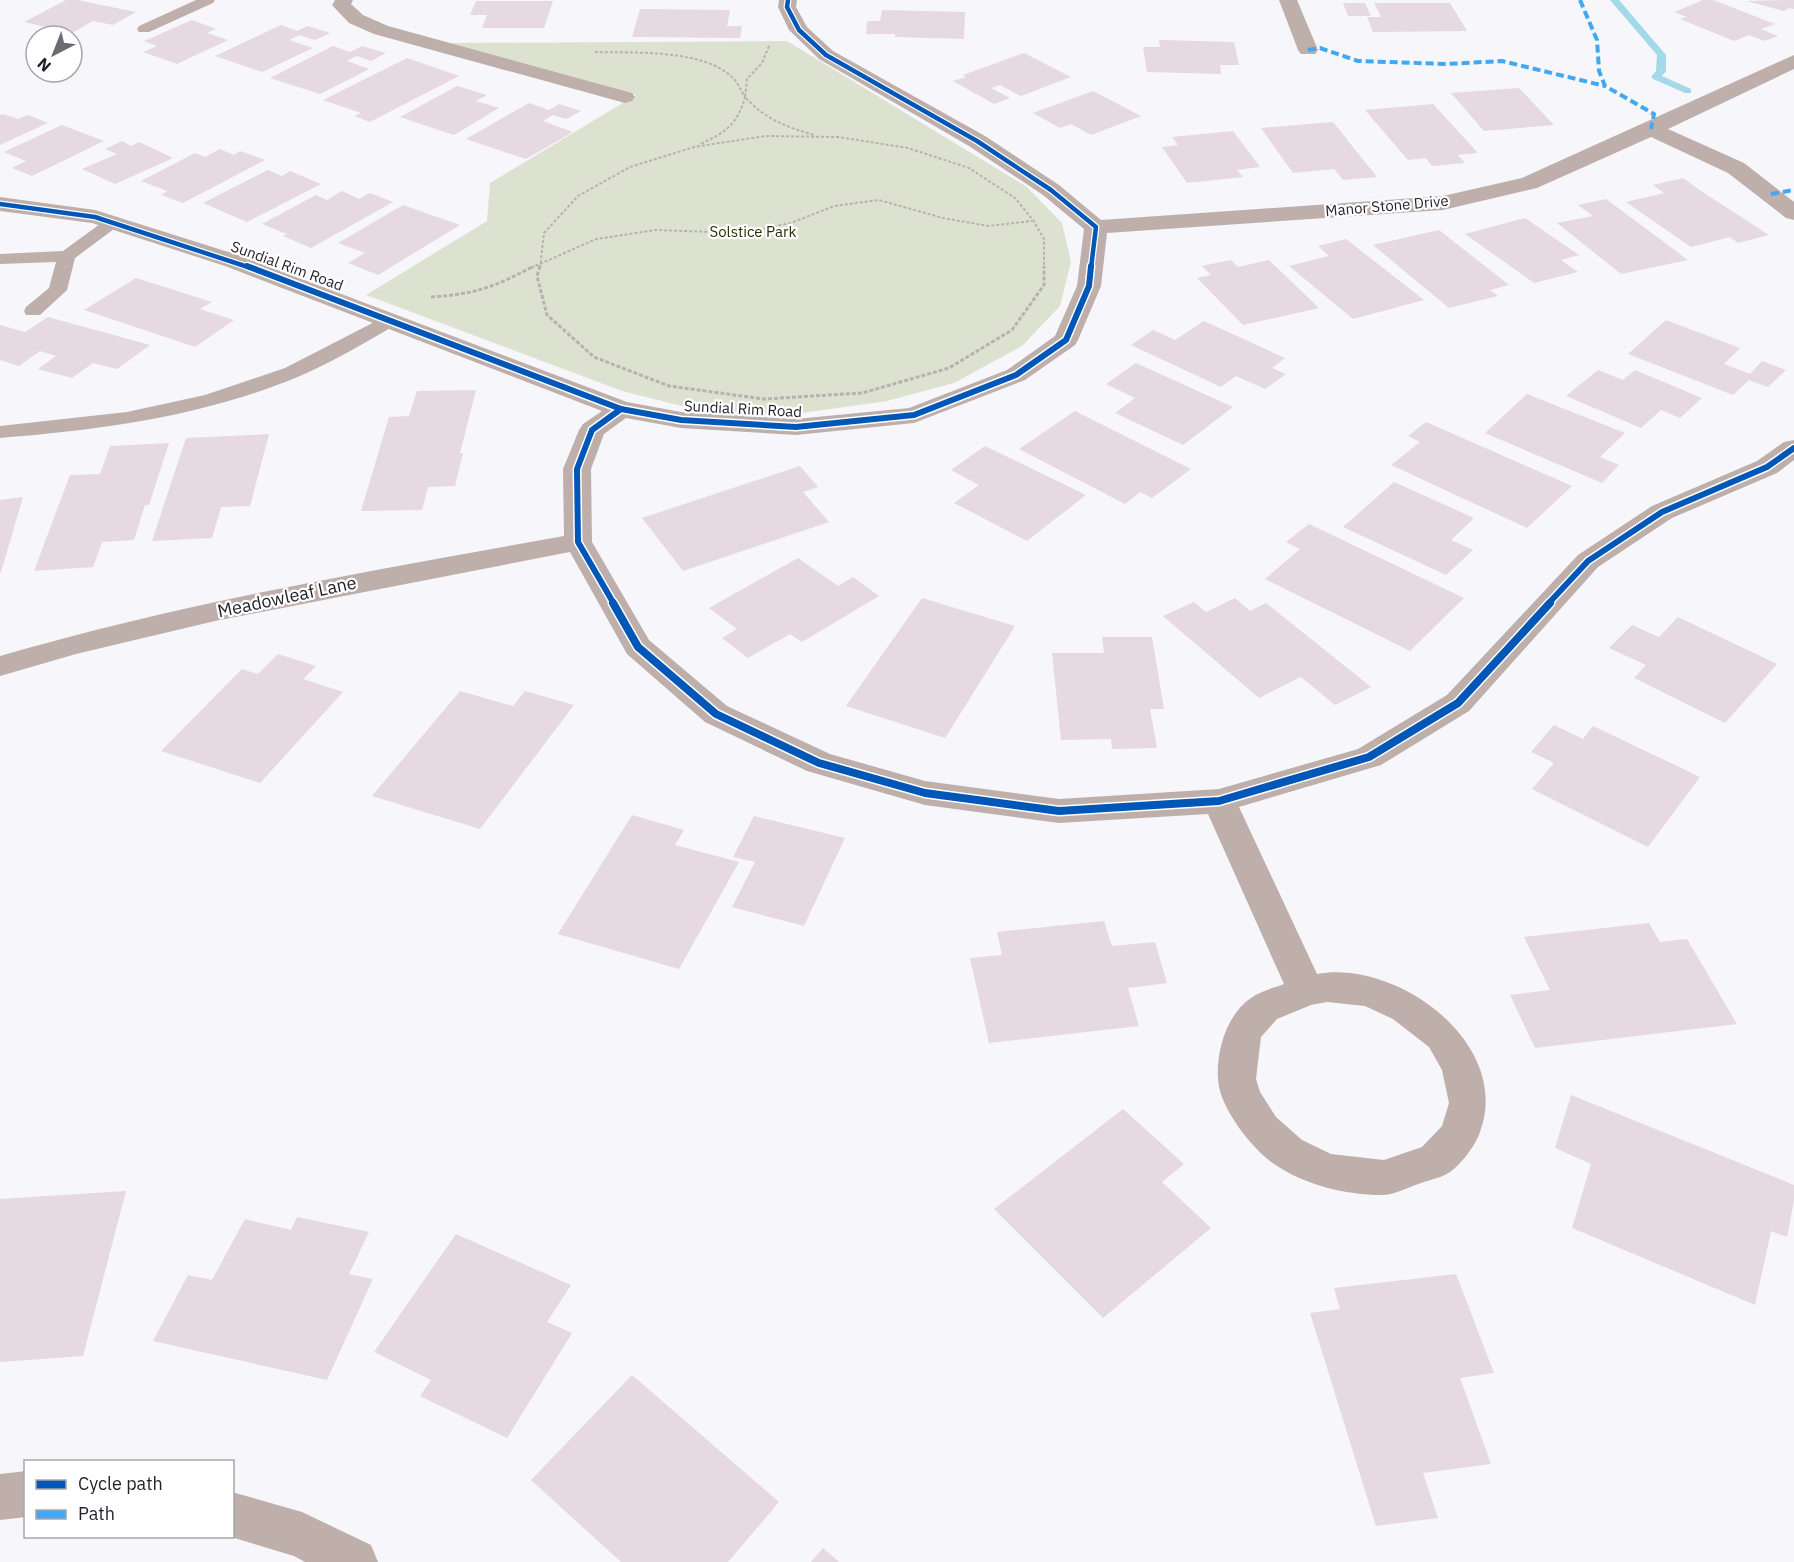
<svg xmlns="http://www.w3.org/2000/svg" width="1794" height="1562" font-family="'IBM Plex Sans',sans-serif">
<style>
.green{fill:#dde2d0}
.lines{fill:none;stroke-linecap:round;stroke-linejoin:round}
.stream{fill:#a4d9e9;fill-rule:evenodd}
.building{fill:#e6d9e1}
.path-far1{stroke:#b9b1b1;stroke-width:2;stroke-dasharray:3 2;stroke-linecap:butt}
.path{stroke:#b9b1b1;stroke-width:3;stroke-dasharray:4 2;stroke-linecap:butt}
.lane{fill:#beafab;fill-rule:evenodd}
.street{fill:#beafab;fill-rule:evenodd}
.quiet{stroke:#3fa9f5;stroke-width:4;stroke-dasharray:8 4;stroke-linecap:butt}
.cycleway-far2-casing{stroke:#fff;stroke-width:7}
.cycleway-far1-casing{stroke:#fff;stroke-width:9}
.cycleway-casing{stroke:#fff;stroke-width:11}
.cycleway-far2{stroke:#0057b8;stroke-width:4.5}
.cycleway-far1{stroke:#0057b8;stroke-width:6}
.cycleway{stroke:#0057b8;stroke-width:8}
.labels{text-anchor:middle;stroke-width:4.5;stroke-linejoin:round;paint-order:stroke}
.far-street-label{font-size:15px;fill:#211f28;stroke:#fff}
.far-park-label{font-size:15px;fill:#282f01;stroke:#fff}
.street-label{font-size:18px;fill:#211f28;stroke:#fff}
</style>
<rect width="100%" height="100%" fill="#f6f6fb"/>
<path class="green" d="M787 41 1027 187 1062 223 1071 262 1060 306 1022 346 954 383 887 401 787 415 690 408 622 391 366 295 487 221 490 183 636 95 444 43Z"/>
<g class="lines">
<path class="stream" d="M1610 0H1619L1666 55V71L1662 76 1691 89V93H1685L1653 79 1651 77 1656 71 1657 55Z"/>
</g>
<g class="building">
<path d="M66 0H77L136 12 113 25 93 21 72 33 24 22Z"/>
<path d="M1703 0H1713L1775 24 1761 29 1778 36 1765 41 1749 35 1734 41 1680 19 1687 17 1674 12Z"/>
<path d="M1794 0V9L1789 8 1784 11 1747 1Z"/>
<path d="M476 1H553L544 28H482L487 15H470Z"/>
<path d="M1343 3H1365L1371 16H1348Z"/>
<path d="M1374 3H1450L1467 31 1373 32 1367 17H1381Z"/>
<path d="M640 9 730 10 727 26H742L740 38 632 37Z"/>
<path d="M882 10 965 12 964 39 895 37V34H866L867 21H880Z"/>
<path d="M192 20 216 29 207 33 228 40 177 64 143 52 157 46 144 41Z"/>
<path d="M281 25 297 31 308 26 330 33 315 40 299 35 289 40 313 48 262 72 215 56Z"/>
<path d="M1159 40 1234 42 1239 65H1220L1221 74 1147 72 1143 47H1160Z"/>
<path d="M333 46 350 52 362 46 386 53 371 61 357 56 347 61 369 69 320 94 270 78Z"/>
<path d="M1024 53 1071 77 1021 96 1000 85 991 88 1010 98 994 104 953 81 966 77 963 75Z"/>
<path d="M407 58 459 76 370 122 354 116 361 113 323 100Z"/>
<path d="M457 86 487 95 476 101 499 108 454 135 400 117Z"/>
<path d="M1519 88 1554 125 1484 131 1451 93Z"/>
<path d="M1093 91 1141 116 1091 135 1071 124 1060 128 1033 113Z"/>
<path d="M529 103 549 110 559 104 581 111 566 119 553 115 543 121 573 132 526 159 466 139Z"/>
<path d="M1433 104 1478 153 1458 155 1465 163 1432 166 1426 158 1408 160 1365 110Z"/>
<path d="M3 114 18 119 28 115 48 123 0 145V115Z"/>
<path d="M1333 122 1377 177 1343 180 1334 169 1293 173 1261 128Z"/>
<path d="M62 125 104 141 32 176 12 168 26 161 4 152Z"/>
<path d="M1233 131 1260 167 1237 170 1243 177 1187 183 1162 147 1178 145 1172 137Z"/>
<path d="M122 141 131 146 139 142 173 158 115 184 82 169 117 154 105 149Z"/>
<path d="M220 149 234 155 240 151 265 160 183 203 161 195 167 191 141 181 195 153 205 157Z"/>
<path d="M268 170 282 176 290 171 321 184 247 222 203 203Z"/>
<path d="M1683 178 1704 193 1769 235 1738 243 1730 237 1691 247 1626 202 1664 193 1653 185Z"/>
<path d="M342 191 359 199 370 193 393 202 311 248 283 236 287 234 262 224 316 195 327 200Z"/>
<path d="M1606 199 1688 260 1621 274 1557 223 1593 216 1578 205Z"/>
<path d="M403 205 460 225 378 275 348 263 365 253 338 243Z"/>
<path d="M1525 218 1579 255 1561 260 1578 272 1534 283 1465 234Z"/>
<path d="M1439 230 1509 285 1490 290 1498 296 1449 308 1373 245Z"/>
<path d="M1346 239 1424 300 1353 319 1289 266 1329 256 1318 246Z"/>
<path d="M1231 260 1238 267 1269 260 1319 308 1243 325 1197 278 1211 275 1202 266Z"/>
<path d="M136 278 212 302 200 309 234 320 195 347 84 310Z"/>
<path d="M48 317 150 345 117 369 93 363 72 378 38 369 56 356 40 351 19 366 0 360V325L25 332Z"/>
<path d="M1666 320 1740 348 1724 364 1750 374 1762 361 1786 370 1768 387 1749 380 1733 395 1628 354Z"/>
<path d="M1204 321 1285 358 1272 368 1286 374 1265 389 1236 376 1221 387 1131 345 1153 330 1175 340Z"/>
<path d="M1136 363 1233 407 1183 445 1115 413 1135 398 1106 384Z"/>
<path d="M1598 370 1623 380 1635 370 1702 398 1680 418 1661 410 1641 428 1566 396Z"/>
<path d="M476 390 460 453H463L455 486 428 487 422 510 361 511 389 417 409 416 417 391Z"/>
<path d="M1527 394 1625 433 1600 457 1619 465 1602 483 1485 433Z"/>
<path d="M1075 411 1191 469 1152 498 1140 492 1125 504 1019 449Z"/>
<path d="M1426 422 1572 486 1527 528 1391 465 1420 442 1408 436Z"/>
<path d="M269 434 250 506 221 507 212 538 152 541 186 438Z"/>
<path d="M169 443 149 505H145L134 540 102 542 93 567 34 571 70 475 100 474 110 446Z"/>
<path d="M985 446 1086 495 1027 541 954 503 979 485 951 470Z"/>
<path d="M800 466 818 487 803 492 829 522 683 571 642 518Z"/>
<path d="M1394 482 1474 518 1451 540 1473 550 1446 575 1343 527Z"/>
<path d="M23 497 1 572H0V500Z"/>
<path d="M1309 524 1464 598 1410 651 1265 579 1300 549 1286 542Z"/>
<path d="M798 558 838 586 853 577 879 596 802 642 790 634 748 658 722 638 737 629 709 608Z"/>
<path d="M922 598 1015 626 945 738 846 706Z"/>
<path d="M1235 598 1250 611 1266 603 1371 687 1335 705 1301 677 1259 698 1163 616 1194 602 1206 612Z"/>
<path d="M1678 617 1777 664 1725 723 1634 678 1646 665 1609 648 1632 625 1659 637Z"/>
<path d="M1102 637H1152L1164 709H1150L1157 748 1112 749 1111 739 1061 740 1052 653H1104Z"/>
<path d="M278 654 316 666 303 679 343 692 260 783 161 751 242 669 258 674Z"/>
<path d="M460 691 513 706 525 691 574 705 480 829 372 796Z"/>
<path d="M1554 725 1583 739 1593 726 1700 777 1648 847 1532 789 1554 763 1531 752Z"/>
<path d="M632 815 684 830 675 845 739 862 679 969 558 934Z"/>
<path d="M754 816 845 838 804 926 732 907 755 862 733 857Z"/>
<path d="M1104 921 1112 946 1155 942 1167 983 1128 988 1139 1026 989 1043 970 958 1002 955 997 932Z"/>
<path d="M1649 923 1660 942 1687 939 1737 1024 1535 1048 1510 995 1550 990 1524 937Z"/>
<path d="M1571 1095 1794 1185V1200L1787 1237 1771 1231 1755 1305 1572 1228 1591 1164 1555 1148Z"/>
<path d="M1123 1109 1184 1164 1162 1182 1211 1228 1103 1318 994 1209Z"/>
<path d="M126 1191 83 1356 0 1362V1199Z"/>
<path d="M297 1217 369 1232 349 1274 373 1279 327 1380 153 1341 188 1275 212 1280 245 1219 291 1230Z"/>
<path d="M456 1234 571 1285 547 1322 572 1333 507 1438 420 1396 431 1380 374 1352Z"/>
<path d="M1456 1274 1494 1373 1460 1378 1491 1464 1423 1473 1438 1518 1376 1526 1310 1313 1340 1309 1334 1288Z"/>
<path d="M632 1375 779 1502 728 1562H621L531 1480Z"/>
<path d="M823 1548 839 1562H811Z"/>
</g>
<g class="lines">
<g class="path-far1">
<path d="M769 46 762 63 747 79 745 97C765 119 786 127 814 135"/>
<path d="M595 52C634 53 702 49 732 77 738 83 741 90 745 97 738 124 725 133 700 144"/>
<path d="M531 268 596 239 656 230 742 233 791 223 834 206 879 200 943 218 988 226 1032 221"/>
<path d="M540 268 544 233 578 196 630 167 694 147 766 136 838 137 908 148 969 168 1015 198 1033 220 1044 239V268"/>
</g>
<g class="path">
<path d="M540 266 537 276 547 315 594 357 669 386 764 399 862 393 949 368 1012 330 1044 285V266"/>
<path d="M431 297C476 294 494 287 534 266"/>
</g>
<g class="lane">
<path d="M196 0H215L213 3 149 32H139L137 29 139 26Z"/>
<path d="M113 218 119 219 122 223 75 258 67 290 40 315H26L24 311 26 307 49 288 56 262 0 264V254L63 251 107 219Z"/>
<path d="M390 314 397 316 400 320 397 324C365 343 334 361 300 376 205 416 102 430 0 438V426L127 412 205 395 285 368Z"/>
</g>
<g class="street">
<path d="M335 0H353L351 4 363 15 388 26 632 93 635 97 632 101 625 103 374 34 349 23 332 5Z"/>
<path d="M779 0H797L796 7 807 27 833 51 985 136 1059 185 1101 220 1443 196 1522 178 1794 55V69L1668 129 1744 163 1794 202V220L1786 218 1728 173 1651 137 1537 188 1443 210 1107 233 1101 286 1078 340 1075 345 1025 380 914 423 796 435 681 428 626 418 604 434 591 469 592 542 649 640 727 706 830 754 925 781 1059 799 1219 789 1358 749 1447 695 1578 555 1652 506 1757 461 1784 442 1794 440V460L1777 473 1672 518 1598 567 1469 711 1381 765 1239 807 1317 974C1399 959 1517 1047 1478 1137 1473 1148 1461 1164 1450 1172 1443 1177 1430 1180 1421 1183 1409 1187 1394 1195 1382 1195 1345 1195 1305 1185 1274 1164 1252 1149 1219 1107 1218 1079 1216 1051 1227 1014 1251 998 1260 991 1274 988 1284 984L1208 814 1059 823 925 805 807 771 705 722 627 654 570 552 215 621 76 654 0 676V656C185 602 374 570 564 536L563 469 579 430 583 424 602 411 225 266 92 223 0 211V197L95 210 241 256 627 402 681 412 796 419 909 408 1007 370 1055 336 1077 286 1084 229 1043 195 969 146 819 59 789 30 778 7ZM1327 1002 1365 1006 1393 1019 1429 1047 1442 1070 1449 1103 1442 1126 1422 1147 1384 1160 1331 1154 1302 1140 1276 1117 1260 1092 1256 1079 1261 1037 1277 1019 1311 1005Z"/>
<path d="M1279 0H1297L1318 50 1315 54H1301L1298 50Z"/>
<path d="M26 1471V1517L0 1520V1474Z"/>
<path d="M232 1492 302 1512 371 1545 378 1562H305L294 1556 228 1536H232Z"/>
</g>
<g class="quiet">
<path d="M1580 0 1597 40 1599 71 1605 86 1654 114 1651 129"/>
<path d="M1308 50 1320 48 1358 61 1447 64 1502 61 1605 86"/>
<path d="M1771 194 1794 190"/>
</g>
<g class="cycleway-far2-casing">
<g id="cycleway-far2">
<path d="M788 0 787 7 799 30 826 55 977 141 1051 190 1096 227 1091 268"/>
<path d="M0 204 95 217 251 268"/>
</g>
</g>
<g class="cycleway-far1-casing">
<g id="cycleway-far1">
<path d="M247 266 621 409 681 420 796 427 914 415 1016 375 1066 340 1089 286 1091 266"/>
<path d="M614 604 578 542 577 469 592 430 621 409"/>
<path d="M1548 604 1588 561 1662 512 1767 467 1794 448"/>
</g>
</g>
<g class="cycleway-casing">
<path id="cycleway" d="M613 603 638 647 716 714 819 763 925 793 1059 811 1219 801 1369 757 1458 703 1550 603"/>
</g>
<use href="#cycleway-far2" class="cycleway-far2"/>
<use href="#cycleway-far1" class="cycleway-far1"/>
<use href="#cycleway" class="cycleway"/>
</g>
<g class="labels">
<g class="far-street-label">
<text transform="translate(1387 206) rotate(-5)" y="5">Manor Stone Drive</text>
<text transform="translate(287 266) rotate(20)" y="5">Sundial Rim Road</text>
<text transform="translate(743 409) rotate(3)" y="5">Sundial Rim Road</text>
</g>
<g class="far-park-label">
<text x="753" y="237">Solstice Park</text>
</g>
<g class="street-label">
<text transform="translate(287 597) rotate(-12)" y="6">Meadowleaf Lane</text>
</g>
</g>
<rect x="24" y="1460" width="210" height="78" fill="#ffffff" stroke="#a6a5a9" stroke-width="1.5"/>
<rect x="36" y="1480" width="30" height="9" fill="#0057b8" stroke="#a6a5a9" stroke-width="1.5"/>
<text x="78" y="1490" font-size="18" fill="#211f28">Cycle path</text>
<rect x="36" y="1510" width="30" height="9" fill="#3fa9f5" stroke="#a6a5a9" stroke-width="1.5"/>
<text x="78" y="1520" font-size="18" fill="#211f28">Path</text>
<g transform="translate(54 54) rotate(222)"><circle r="28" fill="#ffffff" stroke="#a6a5a9" stroke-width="1.5"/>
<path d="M0-4.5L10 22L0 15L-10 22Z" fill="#6c6a72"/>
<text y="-9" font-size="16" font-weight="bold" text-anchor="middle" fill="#211f28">N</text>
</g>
</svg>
